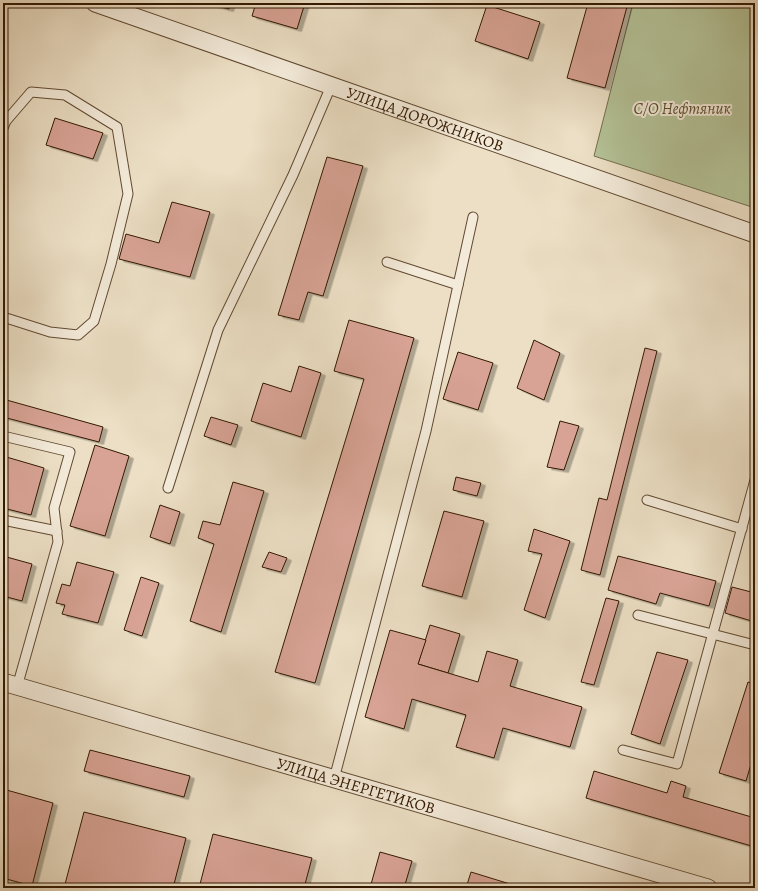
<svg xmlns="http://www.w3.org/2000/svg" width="758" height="891" font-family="Alegreya,serif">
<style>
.green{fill:#b4c297;stroke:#746e4c}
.building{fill:#d8a395;stroke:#331900;filter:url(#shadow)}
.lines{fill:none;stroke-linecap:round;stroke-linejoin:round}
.service-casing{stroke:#614a31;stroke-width:11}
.minor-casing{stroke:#614a31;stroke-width:19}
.service{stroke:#f3ead9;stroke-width:9}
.minor{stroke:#f3ead9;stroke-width:17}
.labels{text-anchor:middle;stroke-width:4;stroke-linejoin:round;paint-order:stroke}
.park-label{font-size:16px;font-style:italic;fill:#5a4c2d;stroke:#f3ead9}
.street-label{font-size:16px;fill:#331900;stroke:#f3ead9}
</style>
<defs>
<filter id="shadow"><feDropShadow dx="4.5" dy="2.5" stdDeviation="0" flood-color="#0004"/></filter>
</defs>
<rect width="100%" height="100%" fill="#ecdfc5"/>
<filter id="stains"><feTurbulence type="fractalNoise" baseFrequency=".005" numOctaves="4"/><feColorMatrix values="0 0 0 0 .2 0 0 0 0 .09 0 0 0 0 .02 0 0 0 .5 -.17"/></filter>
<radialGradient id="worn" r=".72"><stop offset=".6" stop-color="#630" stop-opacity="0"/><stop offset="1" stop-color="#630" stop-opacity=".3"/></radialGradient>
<path class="green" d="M633 3H755V208L594 156Z"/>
<g class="building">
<path d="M206 3H231L229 9Z"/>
<path d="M256 3H305L297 29 252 16Z"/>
<path d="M588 3H628L605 88 567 78Z"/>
<path d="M487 5 540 22 528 59 475 41Z"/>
<path d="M55 118 103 133 93 159 46 145Z"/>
<path d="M327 157 363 166 323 296 308 292 299 320 278 315Z"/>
<path d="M172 202 210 212 190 277 119 259 126 234 159 243Z"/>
<path d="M349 320 414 338 315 683 275 672 364 379 334 371Z"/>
<path d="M534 340 560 353 544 400 517 388Z"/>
<path d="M645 348 657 351 600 575 581 570 599 498 607 500Z"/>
<path d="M458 352 493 363 478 410 443 399Z"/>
<path d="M299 366 321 373 301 437 251 421 263 383 291 392Z"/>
<path d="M3 399 103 427 99 442 3 417Z"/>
<path d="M211 417 238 425 231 445 204 436Z"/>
<path d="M560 421 579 426 564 470 547 467Z"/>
<path d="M95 445 129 456 105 536 70 526Z"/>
<path d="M3 456 44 468 31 515 3 508Z"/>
<path d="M456 477 481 483 477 496 453 490Z"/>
<path d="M233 482 264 491 221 632 190 621 214 544 198 538 203 521 220 525Z"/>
<path d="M160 505 180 512 170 544 150 537Z"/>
<path d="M444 511 484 521 462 597 422 586Z"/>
<path d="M534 529 570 541 545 618 524 610 542 554 528 551Z"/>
<path d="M269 552 287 558 281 572 262 567Z"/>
<path d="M3 556 32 564 22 601 3 596Z"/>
<path d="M618 556 716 581 709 606 660 593 656 604 608 590Z"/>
<path d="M77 562 114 572 98 623 62 614 65 605 56 603 62 584 70 586Z"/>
<path d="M141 577 159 583 142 636 124 630Z"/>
<path d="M732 587 755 593V622L725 613Z"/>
<path d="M606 598 619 601 594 685 581 682Z"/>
<path d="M430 625 460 634 448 673 418 664Z"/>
<path d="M390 630 426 640 418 664 478 682 487 651 518 660 510 686 582 707 570 747 503 728 494 758 456 747 466 715 412 699 404 729 365 717Z"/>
<path d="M657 652 688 660 660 744 631 734Z"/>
<path d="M748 682 755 684V751L746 781 719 773Z"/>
<path d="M90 750 190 776 184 797 84 771Z"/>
<path d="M594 771 667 793 671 781 686 786 683 797 755 818V847L586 798Z"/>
<path d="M3 789 53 803 32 886 3 878Z"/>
<path d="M84 812 186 838 173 888H64Z"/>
<path d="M213 834 312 858 304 888H199Z"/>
<path d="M380 852 412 861 404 888H370Z"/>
<path d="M471 872 523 888H466Z"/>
</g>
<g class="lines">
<g class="service-casing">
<g id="service">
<path d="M3 128 6 121 31 92 65 95 117 127 128 194 111 264 94 321 78 335 50 332 3 317"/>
<path d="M387 262 458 285"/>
<path d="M3 436 70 452 54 508 58 542 17 687"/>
<path d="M168 488 218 330 293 175 331 86"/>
<path d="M647 500 742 529"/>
<path d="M3 520 57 531"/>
<path d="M638 615 755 645"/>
<path d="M623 750 677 764 755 480"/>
<path d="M334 779 426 431 473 217"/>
</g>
</g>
<g class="minor-casing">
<g id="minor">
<path id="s1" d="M95 3 755 234"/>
<path id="s2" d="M3 682 708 888"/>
</g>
</g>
<use href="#service" class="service"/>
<use href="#minor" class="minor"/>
</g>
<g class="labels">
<g class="park-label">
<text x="682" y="114">С/О Нефтяник</text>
</g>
<g class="street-label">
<text dy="6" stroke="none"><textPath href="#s1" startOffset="350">УЛИЦА ДОРОЖНИКОВ</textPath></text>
<text dy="6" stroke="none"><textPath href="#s2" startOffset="368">УЛИЦА ЭНЕРГЕТИКОВ</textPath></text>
</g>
</g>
<rect width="758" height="891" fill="none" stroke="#ecdfc5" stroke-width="16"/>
<rect x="4" y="4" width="750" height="883" fill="none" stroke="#331900" stroke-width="2"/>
<rect x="8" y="8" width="742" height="875" fill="none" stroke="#331900"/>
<rect width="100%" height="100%" filter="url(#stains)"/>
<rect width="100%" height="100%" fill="url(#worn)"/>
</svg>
